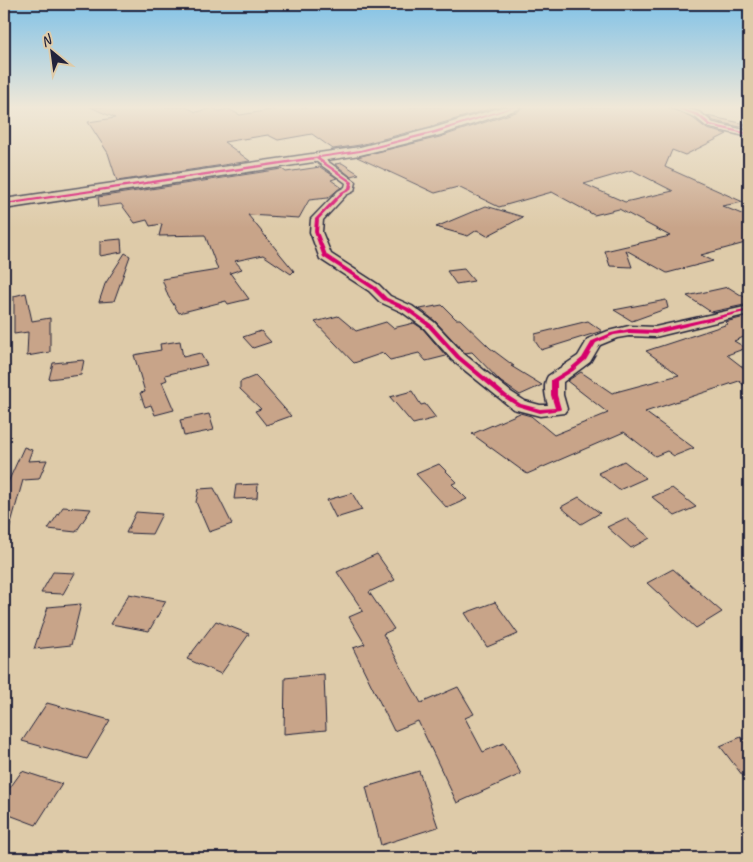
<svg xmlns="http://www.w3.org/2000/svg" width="753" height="862" font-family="Caveat,sans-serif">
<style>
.building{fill:#c8a489;stroke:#22223b;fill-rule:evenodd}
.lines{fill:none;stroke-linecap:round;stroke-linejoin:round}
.street-casing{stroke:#22223b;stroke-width:3}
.secondary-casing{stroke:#22223b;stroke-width:3}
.street{fill:#decba9;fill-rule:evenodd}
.secondary{fill:#decba9;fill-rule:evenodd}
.cycleway-casing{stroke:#decba9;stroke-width:3}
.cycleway{fill:#d6006c;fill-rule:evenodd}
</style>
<rect width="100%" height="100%" fill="#decba9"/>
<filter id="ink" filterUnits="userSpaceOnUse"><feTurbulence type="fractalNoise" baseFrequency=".02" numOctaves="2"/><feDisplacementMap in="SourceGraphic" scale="10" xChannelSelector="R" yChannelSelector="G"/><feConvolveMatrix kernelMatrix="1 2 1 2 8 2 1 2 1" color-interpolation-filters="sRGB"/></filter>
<g filter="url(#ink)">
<g class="building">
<path d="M90 107H186L196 112 213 108 219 111 228 109 240 115 289 107H496L429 127 360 145 333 149 312 134 278 140 268 135 224 142 250 161 117 181 108 153 88 122 115 118Z"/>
<path d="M522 107H668L694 119 707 129 727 134 685 155 672 150 665 167 743 202 722 206 749 217V242L701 255 713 261 667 273 626 250 632 267 610 266 605 251 670 236 619 209 594 215 552 192 499 207 458 187 435 193 357 157 440 137 519 111ZM632 170 673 191 625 202 584 184Z"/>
<path d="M707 116 746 124 740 127 714 121Z"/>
<path d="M342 163 359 174 350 176 335 164Z"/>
<path d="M320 167 337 178 331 180 341 187 328 198 309 200 299 218 248 215 294 271 291 274 263 255 235 261 242 269 230 273 249 299 228 304 226 301 179 313 168 296 162 279 218 270 205 235 159 236 162 224 150 226 147 220 135 223 121 204 99 207 98 197 282 169 286 172Z"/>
<path d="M486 206 523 217 487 236 477 230 468 236 436 227Z"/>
<path d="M121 239 122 252 100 256V241Z"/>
<path d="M125 253 130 256 114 301 99 302 105 284Z"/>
<path d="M464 269 474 281 456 284 447 271Z"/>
<path d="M728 287 749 300V304L711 312 687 296Z"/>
<path d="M26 293 32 321 50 318V352L27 356 28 332 14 334V296Z"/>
<path d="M666 300 668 308 632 321 614 310Z"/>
<path d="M442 305 456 319H460L490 348 514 366H511L542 385 520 395 501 382 472 352 465 353 435 321 420 309Z"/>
<path d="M338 316 356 331 386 322 393 328 414 323 423 329 446 356 426 361 419 353 390 360 383 353 354 363 315 322Z"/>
<path d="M749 316V338L746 336 734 341 746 348 727 355 749 372V390L739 381 645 412 694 448 674 456 667 451 655 456 624 432 527 474 472 434 520 413 531 416 554 435 608 413 567 381 581 372 612 393 679 375 646 351 728 324 725 322Z"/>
<path d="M588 321 602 331 541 350 535 341V334Z"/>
<path d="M261 331 271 342 253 348 243 337Z"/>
<path d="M180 341 183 357 200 353 207 365 165 375 167 380 162 382 174 410 155 415 151 405 145 407 140 393 145 392 134 355 161 350 160 344Z"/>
<path d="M84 360 81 375 49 379 53 363Z"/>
<path d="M255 376 261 382 291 416 266 425 255 411 261 409 240 389V382Z"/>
<path d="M412 391 421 405 425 404 436 418 413 424 390 397Z"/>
<path d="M209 414 214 430 184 436 180 420Z"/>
<path d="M24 447 32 450 28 461 47 460 39 479 23 480 8 534 4 533V491Z"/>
<path d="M624 461 646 478 619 490 598 473Z"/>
<path d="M439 464 457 482 452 484 467 499 447 508 416 474Z"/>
<path d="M258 484 257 498 234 499 236 485Z"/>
<path d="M214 488 232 524 209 532 196 502 199 489Z"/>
<path d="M672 488 696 507 675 516 652 497Z"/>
<path d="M352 493 362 510 336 518 327 500Z"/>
<path d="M579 497 600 513 581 524 561 507Z"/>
<path d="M63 507 91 509 76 532 48 529Z"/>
<path d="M136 512 162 514 152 534 126 533Z"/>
<path d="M626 518 650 538 631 548 607 527Z"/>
<path d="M377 554 395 580 369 592 394 629 383 634 421 703 458 687 474 714 465 718 483 752 504 743 521 774 457 803 418 721 394 731 353 648 365 644 349 617 363 611 337 572Z"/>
<path d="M673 569 722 612 696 628 647 583Z"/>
<path d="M53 572 75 573 63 594 41 593Z"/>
<path d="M129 594 166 601 149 631 111 624Z"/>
<path d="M495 602 518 634 487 647 465 613Z"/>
<path d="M81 604 71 645 34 649 48 607Z"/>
<path d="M216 621 249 634 221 674 187 659Z"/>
<path d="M324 674 326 730 284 734 285 678Z"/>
<path d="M47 703 110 720 87 759 22 741Z"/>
<path d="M741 737 749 747V784L720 746Z"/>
<path d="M22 771 62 784 36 825 4 813V796Z"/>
<path d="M419 771 438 827 381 845 366 787Z"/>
</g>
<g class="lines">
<g class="street-casing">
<g id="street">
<path d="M670 107H682L701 113 713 123 749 131V137L707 127 695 117Z"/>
<path d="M313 155H319L356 182 354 191 346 195 323 220 322 232 331 254 379 285 390 296 412 306 434 322 464 354 511 392 525 401 540 405H548C545 396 543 384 548 376L578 356 588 339 608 331 629 326 655 327 749 306V314L655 337 629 336 617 338 600 345 590 362 563 382V395L567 409 564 413 540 416 513 409 452 360 424 328 402 312 380 302 369 291 320 259 310 232 311 219 338 191 345 187 346 183 313 159Z"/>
</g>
</g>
<g class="secondary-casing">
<path id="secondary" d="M502 107H520L518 109 440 135 360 155 4 209V199L360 147 430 129Z"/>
</g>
<use href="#street" class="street"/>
<use href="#secondary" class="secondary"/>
<g class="cycleway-casing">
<g id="cycleway">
<path d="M512 107H515L436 133 360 152 319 158 353 182 351 190 343 194 319 219 318 232 327 255 376 287 387 298 409 308 431 324 460 356 507 395 521 404 540 409 555 408 551 395V380L569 369 582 358 592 341 611 333 629 329 655 330 749 309V311L655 334 629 333 614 335 596 343 586 360 573 371 557 381V395L561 409 560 410 540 413 517 406 503 397 456 358 427 326 405 310 383 300 372 289 323 257 314 232 315 219 341 192 348 188 349 182 316 159 4 205V203L360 150 434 131Z"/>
<path d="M673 107H676L699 114 711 124 749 133V135L709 126 697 116Z"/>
</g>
</g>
<use href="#cycleway" class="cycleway"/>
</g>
</g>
<linearGradient id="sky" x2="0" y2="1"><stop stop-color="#81c2e7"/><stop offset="0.47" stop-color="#f0e8d8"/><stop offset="1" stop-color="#f0e8d8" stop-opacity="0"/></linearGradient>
<rect width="753" height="228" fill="url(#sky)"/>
<rect width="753" height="862" fill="none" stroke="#decba9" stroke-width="20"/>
<rect x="10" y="10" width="733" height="842" fill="none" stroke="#22223b" stroke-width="2" filter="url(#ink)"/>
<g transform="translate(52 52) rotate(331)" stroke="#decba9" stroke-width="4" paint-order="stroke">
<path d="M0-4L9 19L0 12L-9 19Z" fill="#22223b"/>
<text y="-8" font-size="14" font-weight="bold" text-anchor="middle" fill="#22223b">N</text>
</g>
</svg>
